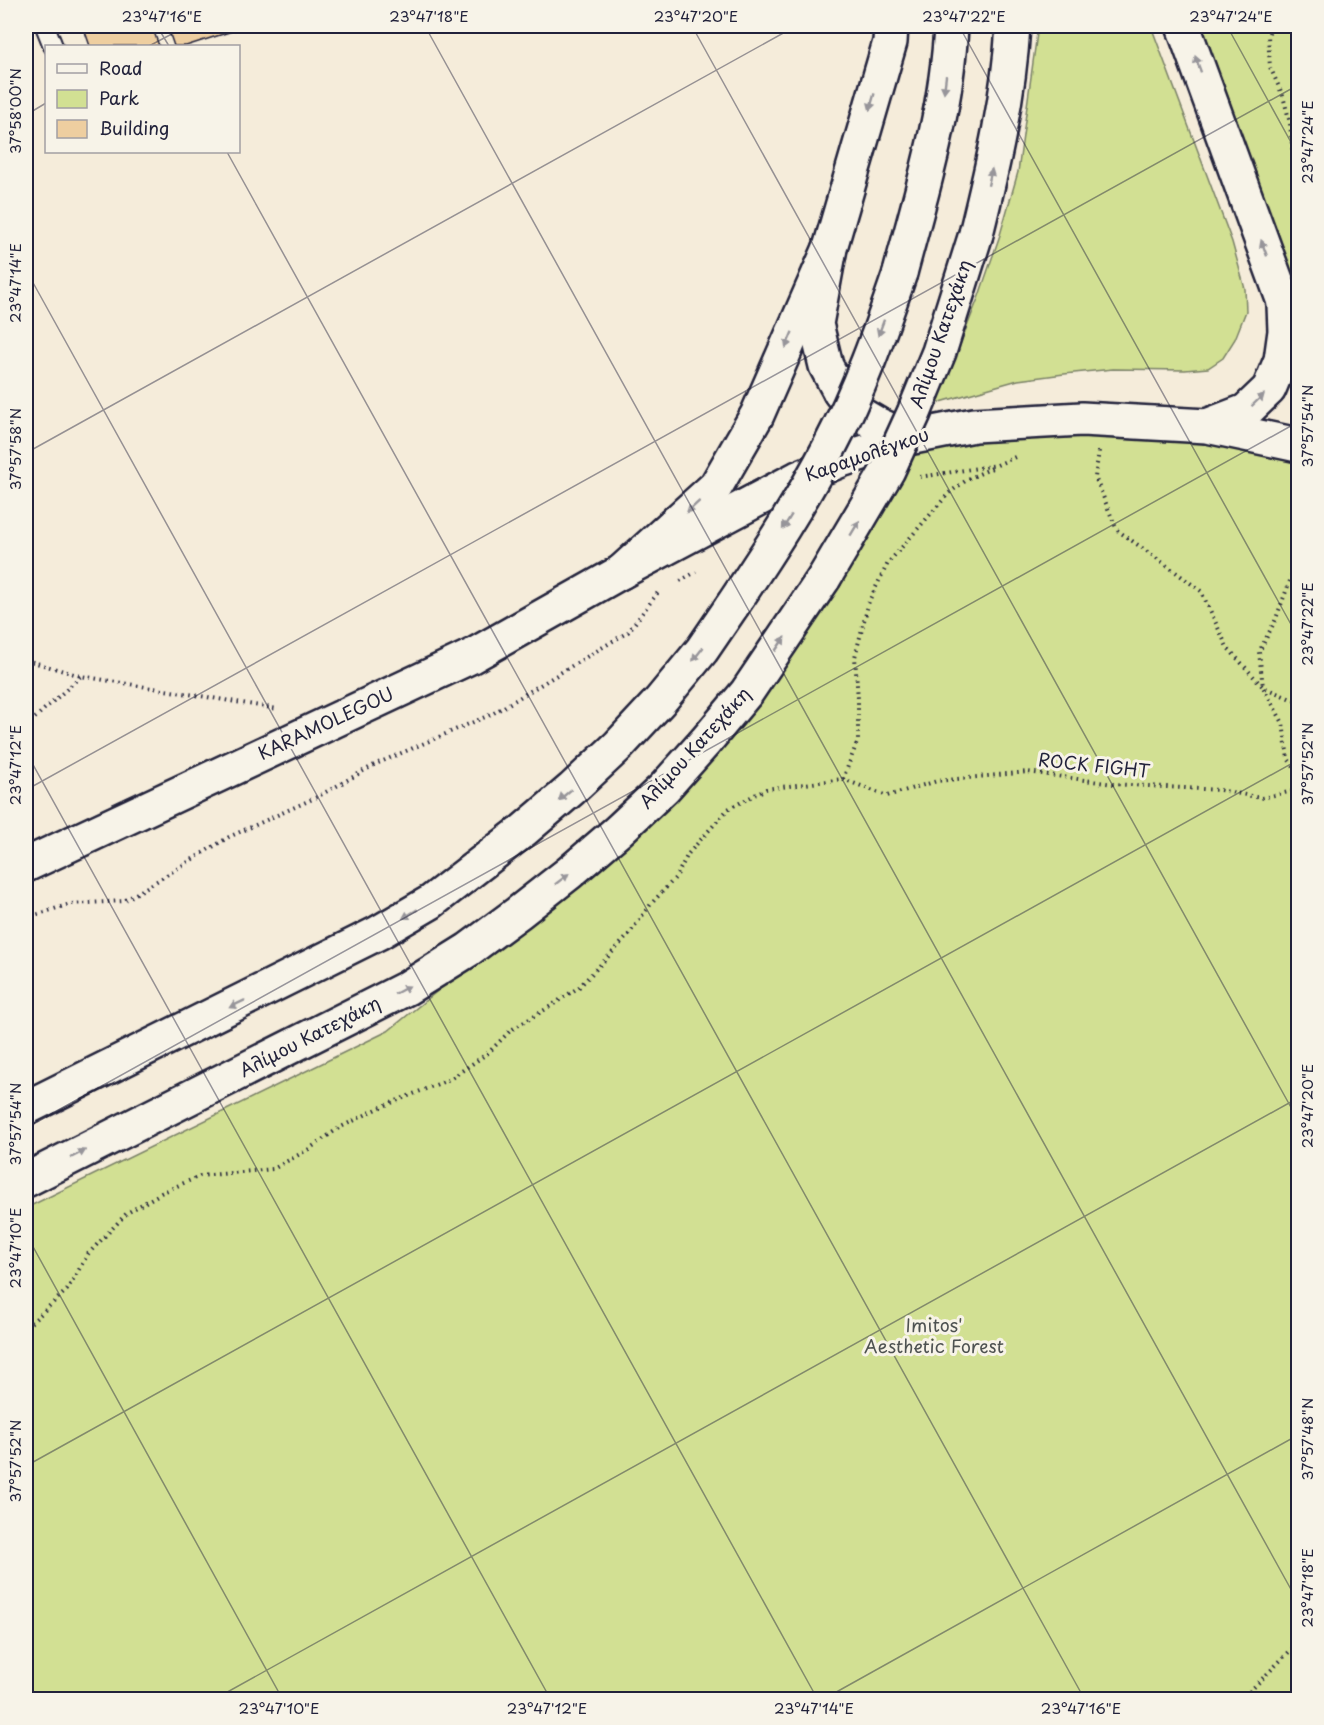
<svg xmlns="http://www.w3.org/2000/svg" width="1324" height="1725" font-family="'Playpen Sans',sans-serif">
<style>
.green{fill:#d2e093;stroke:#7a8167;stroke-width:1.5}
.building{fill:#eecea0;stroke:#22223b;stroke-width:1.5}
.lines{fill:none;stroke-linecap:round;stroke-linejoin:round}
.lane-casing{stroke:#22223b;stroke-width:22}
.secondary-casing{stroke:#22223b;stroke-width:38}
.primary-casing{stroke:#22223b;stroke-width:38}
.path{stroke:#22223b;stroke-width:4;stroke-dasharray:1.5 4.5;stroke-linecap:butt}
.lane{stroke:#f7f3e8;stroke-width:18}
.secondary{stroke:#f7f3e8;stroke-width:33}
.primary{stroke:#f7f3e8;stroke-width:33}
.primary-bridge-casing{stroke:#22223b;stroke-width:38;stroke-linecap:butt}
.primary-bridge{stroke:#f7f3e8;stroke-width:33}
.oneway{fill:#97959a}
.ticks{fill:none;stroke:#22223b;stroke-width:1.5;stroke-opacity:0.45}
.labels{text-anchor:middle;stroke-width:6;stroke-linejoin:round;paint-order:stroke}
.street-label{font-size:18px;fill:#22223b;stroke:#f7f3e8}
.park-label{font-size:18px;fill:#4e5251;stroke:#f7f3e8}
.neatline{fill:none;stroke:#22223b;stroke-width:2}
.ticks-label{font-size:15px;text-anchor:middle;fill:#22223b}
</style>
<rect width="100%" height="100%" fill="#f5ecda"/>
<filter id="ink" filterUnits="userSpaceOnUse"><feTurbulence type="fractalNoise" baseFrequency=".0167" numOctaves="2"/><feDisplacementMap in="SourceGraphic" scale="12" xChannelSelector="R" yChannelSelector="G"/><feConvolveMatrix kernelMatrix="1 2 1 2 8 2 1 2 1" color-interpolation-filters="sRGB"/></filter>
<g filter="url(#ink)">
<g class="green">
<path d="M1038 26H1151L1232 242 1245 289 1246 311 1235 339 1223 358 1208 368 1185 370 1113 369 1064 374 1018 380 937 403 979 296 1000 235 1018 172Z"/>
<path d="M1202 26H1298V289Z"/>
<path d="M1202 433 1298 452V1699L26 1700V1208L388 1031 645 823 912 448 962 436Z"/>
</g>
<g class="building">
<path d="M83 26H152L159 46H90Z"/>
<path d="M167 26H248L186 46H174Z"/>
</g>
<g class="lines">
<g class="lane-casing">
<path id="lane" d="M45 26 53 46"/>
</g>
<g class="secondary-casing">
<g id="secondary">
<path d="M840 392 853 410 877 424 908 438"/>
<path d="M26 865 472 656 621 572 798 478 841 460 908 438 974 425 1082 419 1207 426 1298 445"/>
</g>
</g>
<g class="primary-casing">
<g id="primary">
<path d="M1183 26 1284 302 1298 333"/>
<path d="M976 234C993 165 1009 96 1013 26"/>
<path d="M900 273C922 191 947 110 951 26"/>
<path d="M840 392 826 366 816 324 830 248 890 42 891 26"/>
<path d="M1207 426 1246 411 1269 389 1281 360 1285 331 1284 305"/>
<path d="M621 572 716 486 757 415 830 248"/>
<path d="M26 1108 378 933 431 902 524 830 572 789 619 745 660 701 702 650 732 606"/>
<path d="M26 1180 407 988 468 950 518 913 569 873 618 831 664 788 706 741 747 692 824 578"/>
</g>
</g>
<g class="path">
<path d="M1271 26 1268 36 1270 67 1283 96 1290 123 1293 155 1298 163"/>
<path d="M1099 451 1095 477 1117 530 1173 570 1201 591 1227 647 1263 687 1298 702"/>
<path d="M920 477 997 465 1015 457"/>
<path d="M1298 565 1294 570 1275 621 1259 652 1263 687 1283 723 1288 759 1298 771"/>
<path d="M680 581 696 572"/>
<path d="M26 660 81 676 278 709"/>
<path d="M26 726 81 676"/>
<path d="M843 779 858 740V699L855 657 869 601 888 563 949 493 968 479 992 468"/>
<path d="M26 918 70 904 124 901 229 837 317 797 376 764 492 714 628 632 659 591"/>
<path d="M26 1326 33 1321 67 1290 88 1254 127 1213 161 1193 200 1176 273 1169 309 1149 339 1128 379 1108 450 1079 488 1053 511 1030 551 1006 579 987 626 938 651 904 676 877 688 854 728 809 766 789 843 779 887 796 937 781 1028 772 1113 784 1220 790 1261 798 1298 790"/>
<path d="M1241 1700 1298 1643"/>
</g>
<use href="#lane" class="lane"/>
<use href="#secondary" class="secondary"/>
<use href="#primary" class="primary"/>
<g class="primary-bridge-casing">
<g id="primary-bridge">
<path d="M824 578 888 470 914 413 939 352 976 234"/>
<path d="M732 606C767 554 801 502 830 446 859 391 880 332 900 273"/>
</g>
</g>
<use href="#primary-bridge" class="primary-bridge"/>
</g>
<defs><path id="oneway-solid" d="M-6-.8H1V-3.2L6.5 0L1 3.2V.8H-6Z" transform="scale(1.5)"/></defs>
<g class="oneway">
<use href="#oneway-solid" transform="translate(1198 64) rotate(-110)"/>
<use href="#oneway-solid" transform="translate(945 84) rotate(97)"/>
<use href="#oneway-solid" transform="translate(872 102) rotate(106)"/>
<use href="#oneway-solid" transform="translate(990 177) rotate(-77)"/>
<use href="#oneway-solid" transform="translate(1264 248) rotate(-110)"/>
<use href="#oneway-solid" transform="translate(881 328) rotate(110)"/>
<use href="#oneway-solid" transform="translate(789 340) rotate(113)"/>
<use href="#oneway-solid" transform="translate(1258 400) rotate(-44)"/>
<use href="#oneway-solid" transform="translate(693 507) rotate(138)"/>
<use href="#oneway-solid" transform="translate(787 522) rotate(122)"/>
<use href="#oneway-solid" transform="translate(855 528) rotate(-59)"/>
<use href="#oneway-solid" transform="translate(780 644) rotate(-56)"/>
<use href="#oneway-solid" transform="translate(698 654) rotate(128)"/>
<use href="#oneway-solid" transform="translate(565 795) rotate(139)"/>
<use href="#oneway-solid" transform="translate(562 879) rotate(-38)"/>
<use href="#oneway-solid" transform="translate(410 914) rotate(149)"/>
<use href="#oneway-solid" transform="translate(402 990) rotate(-28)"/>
<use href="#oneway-solid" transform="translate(237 1004) rotate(154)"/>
<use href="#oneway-solid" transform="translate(78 1154) rotate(-27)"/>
</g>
</g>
<path class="ticks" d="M157 26 169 46M425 26 1298 1602M692 26 1298 1120M959 26 1298 637M1227 26 1298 155M149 46 187 26M26 115 46 103M227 152 1085 1700M26 270 818 1700M26 453 796 26M26 752 551 1700M26 790 1298 85M26 1128 1298 422M26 1234 283 1700M26 1466 1298 760M213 1700 1298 1098M822 1700 1298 1435"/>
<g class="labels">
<g class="street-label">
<text transform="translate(941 334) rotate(-71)" y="6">Αλίμου Κατεχάκη</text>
<text transform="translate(867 455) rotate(-19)" y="6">Καραμολέγκου</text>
<text transform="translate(326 724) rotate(-25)" y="6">KARAMOLEGOU</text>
<text transform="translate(695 748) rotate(-48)" y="6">Αλίμου Κατεχάκη</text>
<text transform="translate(1094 766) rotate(6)" y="6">ROCK FIGHT</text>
<text transform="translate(310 1037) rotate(-27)" y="6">Αλίμου Κατεχάκη</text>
</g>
<g class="park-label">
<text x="934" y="1332">Imitos'<tspan x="934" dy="21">Aesthetic Forest</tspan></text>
</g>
</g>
<rect width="1324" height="1725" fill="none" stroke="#f7f3e8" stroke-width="66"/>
<rect x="45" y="45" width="195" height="108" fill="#f7f3e8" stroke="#a29fa3" stroke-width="1.5"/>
<rect x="57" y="64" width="30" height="9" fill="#f7f3e8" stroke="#a29fa3" stroke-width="1.5"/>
<text x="99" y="75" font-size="18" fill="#22223b">Road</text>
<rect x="57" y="90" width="30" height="18" fill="#d2e093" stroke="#a29fa3" stroke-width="1.5"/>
<text x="99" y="105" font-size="18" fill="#22223b">Park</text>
<rect x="57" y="120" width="30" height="18" fill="#eecea0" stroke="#a29fa3" stroke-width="1.5"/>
<text x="99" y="135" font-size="18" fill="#22223b">Building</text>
<rect x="33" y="33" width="1258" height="1659" class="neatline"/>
<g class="ticks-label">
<text x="162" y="22">23°47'16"E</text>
<text x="429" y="22">23°47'18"E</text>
<text x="696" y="22">23°47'20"E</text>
<text x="964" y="22">23°47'22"E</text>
<text x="1231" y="22">23°47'24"E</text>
<text transform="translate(16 111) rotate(-90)" y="5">37°58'00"N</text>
<text transform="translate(1308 142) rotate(-90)" y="5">23°47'24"E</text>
<text transform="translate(16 283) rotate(-90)" y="5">23°47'14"E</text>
<text transform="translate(1308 426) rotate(-90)" y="5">37°57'54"N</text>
<text transform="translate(16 449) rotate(-90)" y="5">37°57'58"N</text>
<text transform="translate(1308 624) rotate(-90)" y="5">23°47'22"E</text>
<text transform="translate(1308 764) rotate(-90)" y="5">37°57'52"N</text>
<text transform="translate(16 765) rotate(-90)" y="5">23°47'12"E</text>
<text transform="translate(1308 1106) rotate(-90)" y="5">23°47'20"E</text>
<text transform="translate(16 1124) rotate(-90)" y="5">37°57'54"N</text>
<text transform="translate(16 1248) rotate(-90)" y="5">23°47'10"E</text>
<text transform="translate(1308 1439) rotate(-90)" y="5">37°57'48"N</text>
<text transform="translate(16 1461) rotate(-90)" y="5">37°57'52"N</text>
<text transform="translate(1308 1588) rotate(-90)" y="5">23°47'18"E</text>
<text x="279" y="1714">23°47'10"E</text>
<text x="547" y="1714">23°47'12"E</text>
<text x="814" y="1714">23°47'14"E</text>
<text x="1081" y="1714">23°47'16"E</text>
</g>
</svg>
